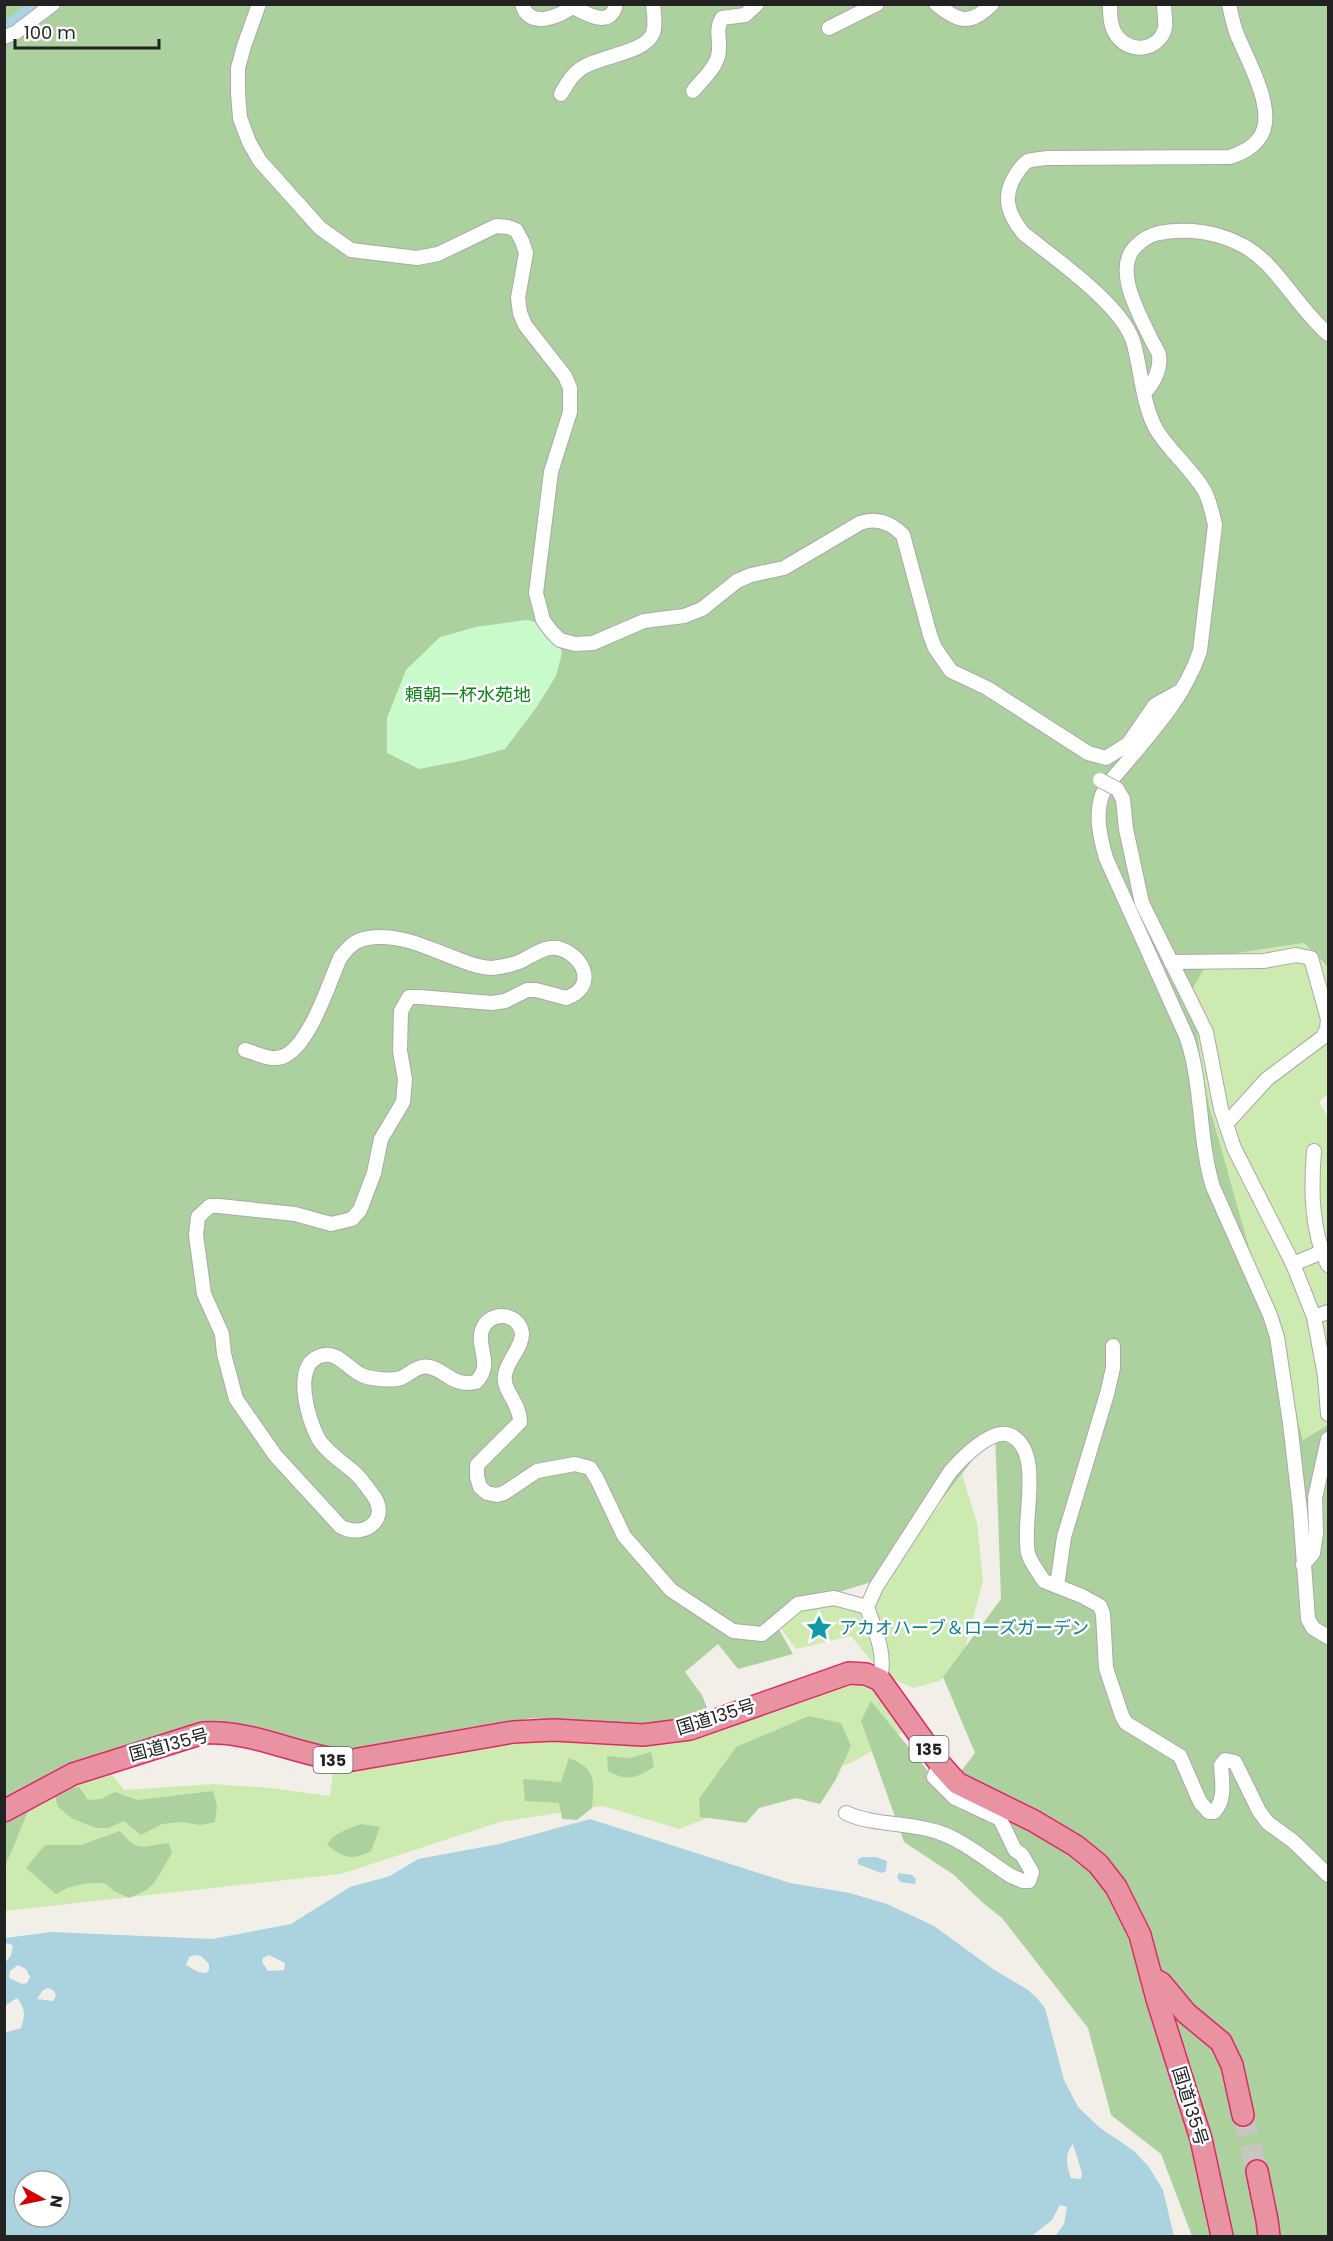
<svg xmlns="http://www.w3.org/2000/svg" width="1333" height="2241" font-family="Poppins,'Noto Sans JP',sans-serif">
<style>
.grass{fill:#cdebb0}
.forest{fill:#add19e}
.park{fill:#c8facc}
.water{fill:#aad3df;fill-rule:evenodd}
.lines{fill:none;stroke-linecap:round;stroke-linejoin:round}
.river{stroke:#aad3df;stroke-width:18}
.highway-tunnel{stroke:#c8c6c1;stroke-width:21;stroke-dasharray:21 10;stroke-linecap:butt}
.minor-casing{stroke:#a9a9a9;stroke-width:16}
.highway-casing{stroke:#dc2a67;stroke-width:24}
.minor{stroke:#fff;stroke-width:14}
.highway{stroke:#e892a2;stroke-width:21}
.minor-bridge-casing{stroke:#a9a9a9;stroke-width:16;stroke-linecap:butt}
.minor-bridge{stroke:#fff;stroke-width:14}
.labels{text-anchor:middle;stroke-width:5;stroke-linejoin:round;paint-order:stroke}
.shield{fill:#fff;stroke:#646464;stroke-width:1.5}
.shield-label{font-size:16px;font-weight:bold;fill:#222}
.park-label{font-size:18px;fill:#0c8416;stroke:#fff}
.culture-label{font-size:18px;fill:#0d838f;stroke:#fff;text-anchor:start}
.street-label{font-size:18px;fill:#222;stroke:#fff}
</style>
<rect width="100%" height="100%" fill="#f2efe9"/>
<g class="grass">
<path d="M1304 943 1328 967V1093L1319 1102 1328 1117V1425L1303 1441 1209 1105 1200 1056 1193 987 1211 957Z"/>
<path d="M962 1474 977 1523 983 1581 964 1652 940 1681 913 1688 887 1676 908 1729 853 1762 679 1829 603 1806 500 1822 341 1874 5 1911V1867L34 1797 58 1781 111 1773 124 1790 212 1784 271 1788 330 1796 333 1773 350 1772 490 1737 690 1729 824 1689 886 1675 872 1662 851 1636 796 1649 778 1625 796 1607 871 1599Z"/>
</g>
<g class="forest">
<path d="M5 5H1328V967L1304 943 1211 957 1193 988 1200 1056 1209 1105 1303 1440 1328 1425V2236H1192L1161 2154 1111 2115 1088 2028 1002 1918 983 1903 954 1875 904 1842 861 1721 871 1701 945 1792 975 1753 943 1677 1001 1599 995 1431 881 1579 800 1604 777 1626 793 1654 738 1669 718 1644 685 1672 702 1695 707 1708 648 1728 531 1718 329 1759 224 1729 34 1797 5 1867Z"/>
<path d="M809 1716 841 1723 851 1746 835 1781 820 1804 796 1798 759 1808 746 1823 700 1817 699 1799 736 1747Z"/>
<path d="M651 1752 654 1767C635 1778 628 1782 608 1771L607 1756 630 1758Z"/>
<path d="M569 1758C597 1769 594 1781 592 1808L577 1820 562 1819 559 1803 525 1801 523 1779 561 1782Z"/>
<path d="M79 1787 88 1800 101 1799 115 1792 137 1800 213 1791 217 1806 215 1822 200 1825 181 1822 162 1824 141 1835 124 1821 108 1828H96L73 1819 58 1807 55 1796 61 1790Z"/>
<path d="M361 1824 380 1827 371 1851C351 1861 345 1858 327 1845 333 1833 348 1829 361 1824Z"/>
<path d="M120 1831C140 1855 143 1845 169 1843L172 1853 155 1882 147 1890 129 1898 114 1891 104 1883C86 1883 72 1884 56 1894L26 1868 45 1845H81Z"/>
</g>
<path class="park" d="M526 620 544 624 558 640 562 653 556 676 536 708 505 749 465 760 419 769 387 753V718L406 670 440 637 476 627Z"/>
<g class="water">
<path d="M590 1819 790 1883 850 1893 887 1904 934 1926 993 1969 1028 1990 1037 1998 1045 2008 1064 2080 1078 2107 1099 2127 1134 2151 1149 2167 1163 2190 1174 2236H1055L1064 2224 1067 2207 1060 2205 1052 2220 1032 2236H5V2031L7 2032 21 2028C25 2016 26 2009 17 1998L5 2006V1963L11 1955 13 1945 5 1943V1938L52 1932 212 1939 291 1924 350 1887 390 1876 418 1859 499 1844ZM194 1955 201 1956 209 1964V1970L206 1973 198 1972 186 1965 189 1957ZM269 1955 285 1963 284 1970 268 1971 262 1962 263 1958ZM18 1965 26 1969 30 1977 27 1983 22 1984 9 1978 10 1971ZM48 1988 53 1990 56 1995 53 2001 37 1999 43 1990ZM1073 2144 1082 2173 1081 2179 1071 2178C1067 2167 1064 2154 1073 2144ZM24 2181H60V2217H24Z"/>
<path d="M863 1857H876L887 1861 886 1871 881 1873 858 1864V1859Z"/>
<path d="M899 1873 912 1875 916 1879 915 1884 900 1882 897 1877Z"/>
</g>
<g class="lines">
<path class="river" d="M4 35 6 29 20 21 39 4"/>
<path class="highway-tunnel" d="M1243 2115 1257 2171"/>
<g class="minor-casing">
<g id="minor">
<path d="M259 4 244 46 238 68V93L240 118 249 142 260 161 320 228 351 250 417 258 438 254 496 226 508 227 516 230 522 241 526 253 518 298 520 313 525 325 565 376 570 388V412L551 472 536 593 543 620 551 631 560 640 575 644 593 643 644 621 684 616 702 609 737 581 751 575 784 568 860 523C876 517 891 523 903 535L930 635 935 648 951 671 987 688 1088 753 1106 758 1128 744 1155 705 1182 690"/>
<path d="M522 4C529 31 561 16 576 4"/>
<path d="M936 4C959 22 970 26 992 4"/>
<path d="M1110 4C1110 15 1110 27 1117 36 1130 54 1159 51 1165 28 1166 21 1164 11 1164 4"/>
<path d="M1229 4C1231 14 1233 23 1236 32 1246 58 1278 111 1260 137 1253 148 1241 153 1230 157L1047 158C1042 159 1033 159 1028 161 1023 164 1018 171 1015 176 1002 197 1008 214 1023 233 1054 258 1121 304 1133 341 1141 367 1142 404 1156 429 1169 451 1191 468 1204 490 1210 501 1212 512 1215 525L1200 651C1186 693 1158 725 1130 758 1122 769 1107 782 1102 795 1095 816 1100 837 1106 858L1187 1038C1203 1087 1198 1138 1213 1187L1270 1315 1277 1337 1290 1423 1300 1510 1308 1619 1313 1628 1328 1637"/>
<path d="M573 7C587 14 611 29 616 4"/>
<path d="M829 28 877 4"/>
<path d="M4 37 15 33 53 4"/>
<path d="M693 91C701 81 715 69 718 56 722 42 714 31 722 18L745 15 757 4"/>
<path d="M561 94C567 84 572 74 582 68 599 56 646 53 653 33 656 25 654 13 653 4"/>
<path d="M1145 392C1154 383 1161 369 1159 355 1158 350 1153 344 1151 339 1140 315 1112 269 1136 246 1142 240 1150 235 1159 233 1198 226 1241 236 1268 265 1289 287 1305 314 1328 334"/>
<path d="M1117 789 1123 799 1126 829 1142 903 1206 1032 1221 1109 1234 1148 1293 1264 1314 1317 1325 1376 1328 1414"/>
<path d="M1171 962 1264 961 1296 955 1311 958 1328 1019 1327 1029 1323 1037 1267 1079 1226 1124"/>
<path d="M245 1050C256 1053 270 1061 282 1057 309 1048 329 983 340 958 351 943 358 938 377 937 407 936 432 950 460 960 470 964 481 968 492 968 500 967 511 965 519 962 533 956 545 944 561 949 586 958 596 988 566 998L536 990H527L505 1001 492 1003 419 997H409L401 1011 400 1051 405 1079 403 1102 381 1139 374 1173 360 1210 352 1219 331 1224 295 1214 219 1206H210L198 1217 196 1235 204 1294 222 1334 224 1354 236 1399 275 1455 340 1526C361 1539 389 1522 375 1498 369 1490 362 1479 355 1473 343 1462 326 1452 318 1438 308 1419 292 1366 320 1356 338 1349 349 1371 364 1376 373 1379 392 1381 401 1378 410 1374 419 1364 430 1367 448 1372 453 1387 476 1382 494 1364 476 1348 482 1330 489 1310 519 1312 522 1333 523 1347 507 1360 505 1375 502 1391 520 1402 520 1422L477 1465V1477L480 1487 487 1493 497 1495 504 1493 537 1471 575 1464 590 1468 597 1479 624 1536 671 1590 733 1631 762 1634 798 1604 834 1598 867 1607"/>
<path d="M1314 1151C1311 1189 1311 1231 1328 1265"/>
<path d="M1293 1264 1322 1252"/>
<path d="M1314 1317 1328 1312"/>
<path d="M1303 1565 1313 1553 1316 1533 1315 1498 1328 1439"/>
<path d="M1057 1586 1064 1537 1107 1394 1113 1368V1346"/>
<path d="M880 1680C886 1653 876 1633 867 1607L876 1587 950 1472C961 1459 992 1427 1010 1435 1045 1451 1021 1522 1028 1553 1030 1562 1039 1573 1044 1581L1082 1596 1100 1606 1103 1614 1106 1668 1122 1716 1126 1723 1180 1756 1200 1802 1209 1812H1214C1226 1799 1222 1782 1221 1765L1225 1760 1235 1762 1259 1811 1268 1823 1293 1841 1328 1875"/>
<path d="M846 1813C875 1826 908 1822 938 1832 963 1840 989 1862 1011 1876L1023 1881H1029L1032 1872 1022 1855 1015 1850 1000 1819 955 1798 934 1777 940 1764"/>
</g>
</g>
<g class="highway-casing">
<g id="highway">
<path d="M4 1811 73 1774 203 1733C253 1730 298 1756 347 1761L513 1732 554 1730 643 1735 690 1729 849 1673 866 1674 880 1680 940 1764 957 1783 1034 1821 1076 1846 1098 1864 1116 1887 1140 1935 1157 1999 1201 2139 1222 2236"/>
<path d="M1152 1978 1161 1983 1186 2013 1221 2042 1232 2065 1243 2115"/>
<path d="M1257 2171 1267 2220 1269 2236"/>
</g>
</g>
<use href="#minor" class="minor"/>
<use href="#highway" class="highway"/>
<g class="minor-bridge-casing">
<path id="minor-bridge" d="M1100 780 1117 789"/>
</g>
<use href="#minor-bridge" class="minor-bridge"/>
</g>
<defs>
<g id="sight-bare" transform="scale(2.07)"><path d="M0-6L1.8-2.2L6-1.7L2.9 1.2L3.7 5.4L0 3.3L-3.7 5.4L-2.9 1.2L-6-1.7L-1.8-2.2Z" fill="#0f9aa8" stroke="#fff" stroke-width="2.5" paint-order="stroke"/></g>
</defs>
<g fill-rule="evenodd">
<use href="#sight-bare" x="819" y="1628"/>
</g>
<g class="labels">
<g class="shield">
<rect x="909.5" y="1736" width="39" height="26" rx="4.5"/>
<rect x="313.5" y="1747" width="39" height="26" rx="4.5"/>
</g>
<g class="shield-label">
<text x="929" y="1755">135</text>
<text x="333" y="1766">135</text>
</g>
<g class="park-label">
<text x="468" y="701">頼朝一杯水苑地</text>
</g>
<g class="culture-label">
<text x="839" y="1634">アカオハーブ＆ローズガーデン</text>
</g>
<g class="street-label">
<text transform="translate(716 1717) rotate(-17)" y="6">国道135号</text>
<text transform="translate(169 1745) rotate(-15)" y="6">国道135号</text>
<text transform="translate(1190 2106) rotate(73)" y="6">国道135号</text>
</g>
</g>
<rect width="1333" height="2241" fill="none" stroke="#222222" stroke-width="12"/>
<g transform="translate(42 2199) rotate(99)"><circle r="28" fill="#ffffff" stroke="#a7a7a7" stroke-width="1.5"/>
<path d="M0-4.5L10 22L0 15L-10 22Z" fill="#d40000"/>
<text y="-9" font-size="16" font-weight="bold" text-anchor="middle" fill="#222222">N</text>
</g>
<path d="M15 39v9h144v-9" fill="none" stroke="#222222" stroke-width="3"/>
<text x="24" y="39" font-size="18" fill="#222222" stroke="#ffffff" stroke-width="4.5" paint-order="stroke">100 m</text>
</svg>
